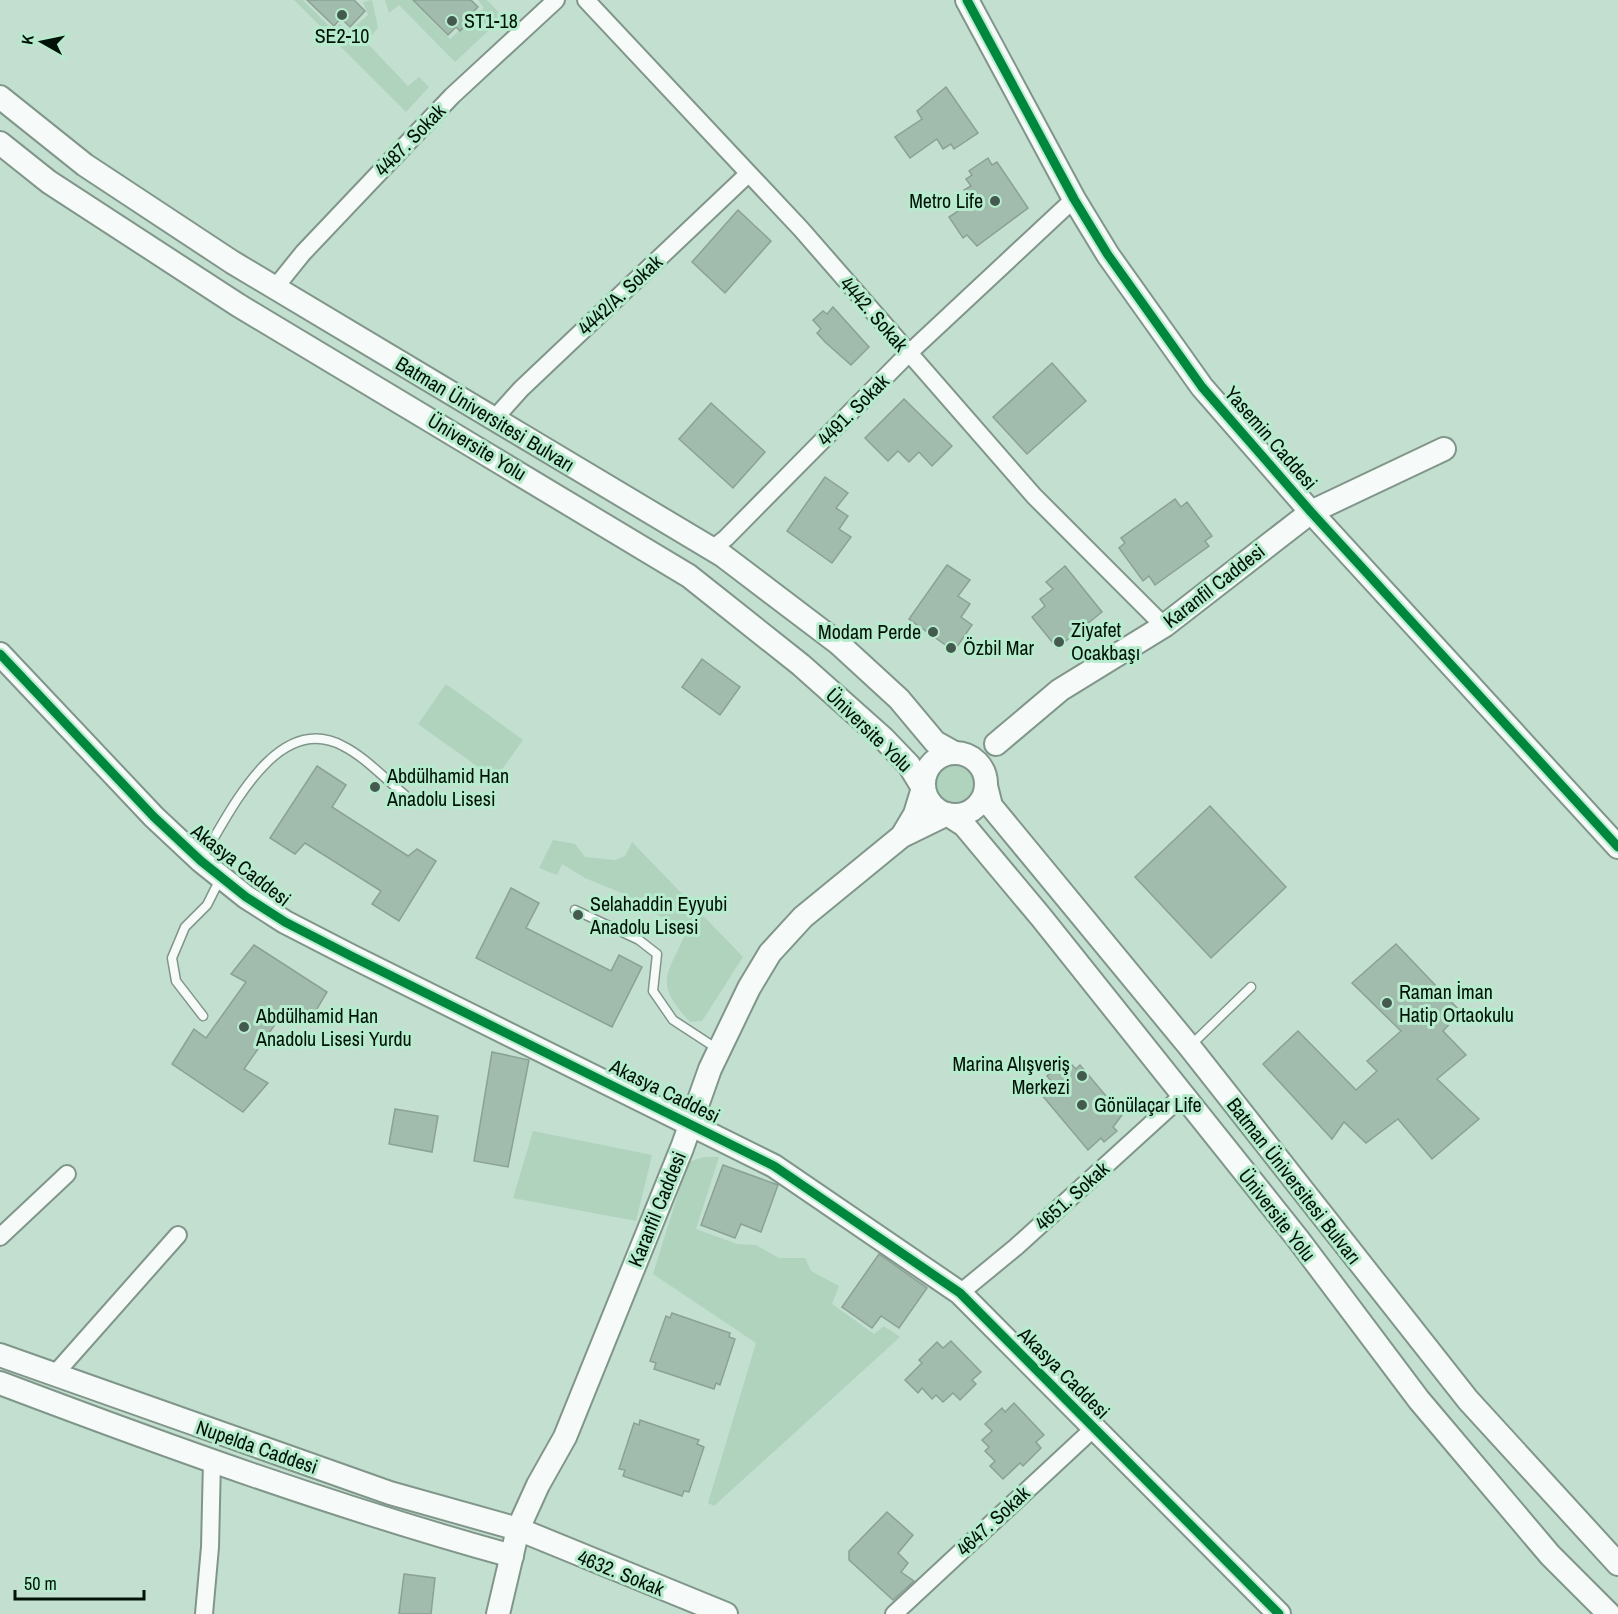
<svg xmlns="http://www.w3.org/2000/svg" width="1618" height="1614" font-family="'Archivo Narrow',sans-serif">
<style>
.green{fill:#b0d3be}
.building{fill:#a1bbac;stroke:#8ba195;stroke-width:1.5}
.lines{fill:none;stroke-linecap:round;stroke-linejoin:round}
.lane-casing{stroke:#80968a;stroke-width:11}
.street-casing{stroke:#80968a;stroke-width:20}
.secondary-casing{stroke:#80968a;stroke-width:26}
.lane{stroke:#f6faf8;stroke-width:8}
.street{stroke:#f6faf8;stroke-width:16}
.secondary{stroke:#f6faf8;stroke-width:22}
.cycleway-casing{stroke:#b6eccd;stroke-width:13}
.cycleway{stroke:#00873e;stroke-width:9}
.poi-dot{fill:#455a4e;stroke:#b6eccd;stroke-width:2}
.labels{text-anchor:middle;stroke-width:6;stroke-linejoin:round;paint-order:stroke}
.poi-label{font-size:20px;fill:#011208;stroke:#b6eccd;text-anchor:start}
.street-label{font-size:20px;fill:#011208;stroke:#b6eccd}
</style>
<rect width="100%" height="100%" fill="#c3dfcf"/>
<g class="green">
<path d="M294 0H303L332 29 340 24 345 31 351 30 368 15 363 2 372 0 378 28 366 42 408 86 419 77 429 87 406 112Z"/>
<path d="M385 0H412L450 39 484 8 478 0H487L503 17 455 62 399 5 389 13Z"/>
<path d="M446 684 523 740 495 779 418 724Z"/>
<circle cx="954" cy="784" r="23"/>
<path d="M553 840 575 844 585 857 615 860 625 856 632 842 743 957 702 1021 690 1022C652 981 668 976 686 932L624 894 585 878 562 864 557 875 539 868Z"/>
<path d="M533 1131 652 1155 636 1221 513 1198Z"/>
<path d="M704 1157H719L696 1229 737 1244 756 1245 779 1258H805L811 1271 839 1286 832 1304 874 1334 884 1326 900 1337 714 1506 708 1503 756 1343 653 1274 688 1162Z"/>
</g>
<g class="building">
<path d="M307 0H354L365 11 350 27 341 18 334 26Z"/>
<path d="M413 0H471L478 7 472 13 475 16 460 31 456 27 448 35Z"/>
<path d="M946 87 978 133 954 149 951 144 943 149 937 139 910 158 895 137 922 119 917 111Z"/>
<path d="M988 158 992 165 997 162 1028 208 977 246 967 235 963 238 949 217 966 206 964 203 970 199 964 190 971 186 966 179 972 175 969 171Z"/>
<path d="M738 210 771 241 725 293 692 262Z"/>
<path d="M833 307 869 347 851 365 825 342 817 333 821 329 813 320 823 311 827 314Z"/>
<path d="M1052 363 1086 401 1027 454 993 417Z"/>
<path d="M904 399 952 446 932 466 919 452 909 462 898 451 888 461 865 438Z"/>
<path d="M711 403 765 452 733 488 679 439Z"/>
<path d="M825 477 848 493 836 508 848 516 839 529 851 537 832 563 787 531Z"/>
<path d="M1175 499 1181 507 1187 502 1212 536 1205 541 1209 546 1155 585 1149 576 1143 581 1119 548 1125 543 1121 538Z"/>
<path d="M947 565 970 580 958 596 970 604 961 617 972 625 954 651 909 619Z"/>
<path d="M1065 566 1102 612 1057 648 1032 617 1045 606 1040 599 1053 589 1046 582Z"/>
<path d="M702 659 740 687 720 715 682 687Z"/>
<path d="M317 766 346 785 332 807 408 856 417 849 436 861 399 921 372 904 381 891 305 843 295 854 270 838Z"/>
<path d="M1210 806 1286 887 1211 958 1135 877Z"/>
<path d="M511 888 539 903 526 928 611 971 619 955 642 967 612 1027 476 958Z"/>
<path d="M1396 944 1461 1012 1443 1031 1466 1055 1437 1079 1479 1119 1432 1159 1398 1119 1366 1143 1344 1122 1332 1139 1263 1064 1298 1031 1356 1090 1377 1071 1367 1061 1401 1031 1352 983Z"/>
<path d="M254 945 327 992 308 1024 285 1010 244 1069 268 1083 243 1112 172 1064 194 1029 206 1038 246 982 231 974Z"/>
<path d="M492 1052 529 1060 508 1167 474 1161Z"/>
<path d="M1064 1063 1068 1068 1072 1065 1076 1069 1080 1065 1122 1115 1113 1127 1117 1131 1104 1142 1101 1138 1088 1150 1041 1094 1051 1081 1047 1076Z"/>
<path d="M395 1109 438 1116 432 1152 389 1144Z"/>
<path d="M723 1165 778 1185 761 1232 741 1224 735 1238 701 1225Z"/>
<path d="M879 1254 927 1288 899 1328 881 1316 872 1328 842 1307Z"/>
<path d="M672 1313 730 1333 729 1337 735 1339 720 1385 716 1383 714 1389 654 1369 656 1363 650 1361 666 1316 670 1318Z"/>
<path d="M951 1341 981 1372 972 1380 976 1384 960 1400 953 1393 943 1402 936 1395 932 1399 922 1388 918 1393 905 1380 922 1363 919 1360 937 1342 943 1348Z"/>
<path d="M1014 1403 1044 1435 1036 1442 1041 1448 1023 1466 1020 1463 1003 1479 990 1466 995 1461 985 1451 989 1447 982 1440 992 1431 985 1424 1002 1408 1005 1412Z"/>
<path d="M640 1420 699 1440 697 1444 704 1447 689 1492 684 1491 682 1496 623 1476 625 1470 619 1469 634 1423 639 1425Z"/>
<path d="M887 1512 913 1535 898 1553 908 1563 901 1572 914 1581 893 1600 849 1560V1551Z"/>
<path d="M404 1574 435 1578 431 1614H399Z"/>
</g>
<g class="lines">
<g class="lane-casing">
<g id="lane">
<path d="M201 860C229 815 276 710 343 746 365 757 385 779 405 795"/>
<path d="M575 910 639 940 657 954 653 991 673 1020 719 1050"/>
<path d="M203 1016 176 981 172 958 185 927 207 905 221 877"/>
<path d="M1190 1046 1251 987"/>
</g>
</g>
<g class="street-casing">
<g id="street">
<path d="M586 0 801 229 1034 496 1164 626"/>
<path d="M274 289 303 253 452 96 556 0"/>
<path d="M494 419 521 389 748 174"/>
<path d="M712 549 726 538 909 353 1074 199"/>
<path d="M0 1237 67 1174"/>
<path d="M960 1293 1016 1247 1182 1096"/>
<path d="M54 1375 178 1235"/>
<path d="M204 1614 210 1547 212 1461"/>
<path d="M894 1614 1093 1429"/>
</g>
</g>
<g class="secondary-casing">
<g id="secondary">
<path d="M967 0 1074 199 1108 255 1202 387 1311 512 1618 847"/>
<path d="M0 97 85 165 232 262 722 555 838 643 899 699 935 742 953 752"/>
<path d="M0 143 49 182 238 305 689 576 801 665 883 738 909 765 923 788 915 814 902 836"/>
<path d="M0 654 154 817 201 861 246 897 285 922 351 956 774 1166 960 1293 1279 1614"/>
<path d="M996 744 1060 690 1164 626 1311 512 1444 449"/>
<circle cx="955" cy="784" r="31"/>
<path d="M986 786 991 806 1189 1046 1468 1400 1618 1564"/>
<path d="M0 1355 390 1493 518 1529 726 1614"/>
<path d="M0 1383C169 1447 338 1508 512 1556"/>
<path d="M498 1614 518 1529 538 1485 565 1437 682 1148 710 1069 749 988 770 953 803 917 902 836 947 814 964 825 1041 917 1298 1239 1419 1400 1550 1555 1609 1614"/>
</g>
</g>
<use href="#lane" class="lane"/>
<use href="#street" class="street"/>
<use href="#secondary" class="secondary"/>
<g class="cycleway-casing">
<g id="cycleway">
<path d="M967 0 1074 199 1108 255 1202 387 1311 512 1618 847"/>
<path d="M0 654 154 817 201 861 246 897 285 922 351 956 774 1166 960 1293 1279 1614"/>
</g>
</g>
<use href="#cycleway" class="cycleway"/>
</g>
<g class="poi-dot">
<circle cx="342" cy="15" r="6"/>
<circle cx="452" cy="21" r="6"/>
<circle cx="995" cy="201" r="6"/>
<circle cx="933" cy="632" r="6"/>
<circle cx="1059" cy="642" r="6"/>
<circle cx="951" cy="648" r="6"/>
<circle cx="375" cy="787" r="6"/>
<circle cx="578" cy="915" r="6"/>
<circle cx="1387" cy="1003" r="6"/>
<circle cx="244" cy="1027" r="6"/>
<circle cx="1082" cy="1076" r="6"/>
<circle cx="1082" cy="1105" r="6"/>
</g>
<g class="labels">
<g class="poi-label">
<text x="464" y="28">ST1-18</text>
<text x="342" y="43" text-anchor="middle">SE2-10</text>
<text x="983" y="208" text-anchor="end">Metro Life</text>
<text x="1071" y="637">Ziyafet<tspan x="1071" dy="23">Ocakbaşı</tspan></text>
<text x="921" y="639" text-anchor="end">Modam Perde</text>
<text x="963" y="655">Özbil Mar</text>
<text x="387" y="783">Abdülhamid Han<tspan x="387" dy="23">Anadolu Lisesi</tspan></text>
<text x="590" y="911">Selahaddin Eyyubi<tspan x="590" dy="23">Anadolu Lisesi</tspan></text>
<text x="1399" y="999">Raman İman<tspan x="1399" dy="23">Hatip Ortaokulu</tspan></text>
<text x="256" y="1023">Abdülhamid Han<tspan x="256" dy="23">Anadolu Lisesi Yurdu</tspan></text>
<text x="1070" y="1071" text-anchor="end">Marina Alışveriş<tspan x="1070" dy="23">Merkezi</tspan></text>
<text x="1094" y="1112">Gönülaçar Life</text>
</g>
<g class="street-label">
<text transform="translate(410 140) rotate(-46)" y="7">4487. Sokak</text>
<text transform="translate(620 295) rotate(-43)" y="7">4442/A. Sokak</text>
<text transform="translate(874 314) rotate(49)" y="7">4442. Sokak</text>
<text transform="translate(853 410) rotate(-45)" y="7">4491. Sokak</text>
<text transform="translate(485 414) rotate(31)" y="7">Batman Üniversitesi Bulvarı</text>
<text transform="translate(1271 438) rotate(49)" y="7">Yasemin Caddesi</text>
<text transform="translate(477 447) rotate(31)" y="7">Üniversite Yolu</text>
<text transform="translate(1214 586) rotate(-38)" y="7">Karanfil Caddesi</text>
<text transform="translate(869 730) rotate(44)" y="7">Üniversite Yolu</text>
<text transform="translate(241 865) rotate(38)" y="7">Akasya Caddesi</text>
<text transform="translate(665 1091) rotate(26)" y="7">Akasya Caddesi</text>
<text transform="translate(1294 1181) rotate(52)" y="7">Batman Üniversitesi Bulvarı</text>
<text transform="translate(1072 1196) rotate(-42)" y="7">4651. Sokak</text>
<text transform="translate(657 1209) rotate(-68)" y="7">Karanfil Caddesi</text>
<text transform="translate(1277 1215) rotate(52)" y="7">Üniversite Yolu</text>
<text transform="translate(1064 1373) rotate(45)" y="7">Akasya Caddesi</text>
<text transform="translate(257 1447) rotate(19)" y="7">Nupelda Caddesi</text>
<text transform="translate(993 1521) rotate(-43)" y="7">4647. Sokak</text>
<text transform="translate(621 1573) rotate(22)" y="7">4632. Sokak</text>
</g>
</g>
<g transform="translate(42 42) rotate(279)" stroke="#b6eccd" stroke-width="4.5" paint-order="stroke">
<path d="M0-4.5L10 22L0 15L-10 22Z" fill="#011208"/>
<text y="-9" font-size="16" font-weight="bold" text-anchor="middle" fill="#011208">K</text>
</g>
<path d="M15 1590v9h129v-9" fill="none" stroke="#011208" stroke-width="3"/>
<text x="24" y="1590" font-size="18" fill="#011208" stroke="#b6eccd" stroke-width="4.5" paint-order="stroke">50 m</text>
</svg>
